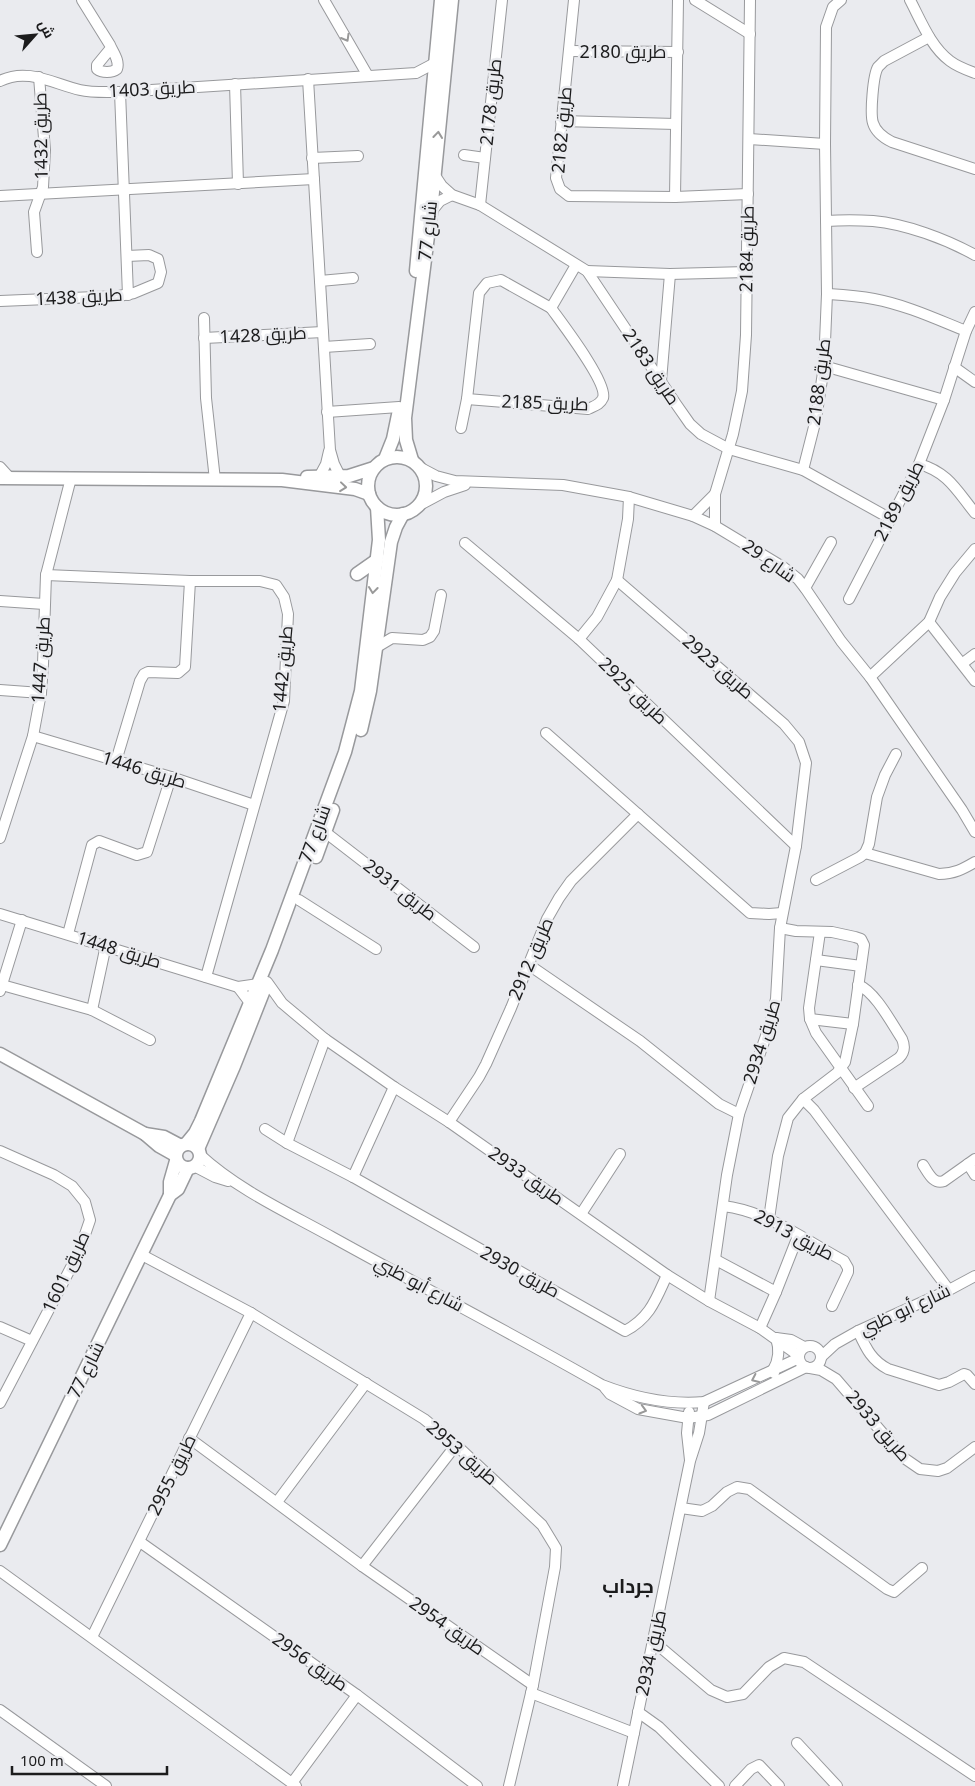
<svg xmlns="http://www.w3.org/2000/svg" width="975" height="1786" font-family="'Noto Sans',Cairo,sans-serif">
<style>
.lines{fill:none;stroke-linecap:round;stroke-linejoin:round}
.minor-casing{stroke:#98999c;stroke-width:12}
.tertiary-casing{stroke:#98999c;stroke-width:15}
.minor{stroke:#fff;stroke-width:10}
.tertiary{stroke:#fff;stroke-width:12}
.oneway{stroke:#999}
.labels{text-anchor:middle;stroke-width:5;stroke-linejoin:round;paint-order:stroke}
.street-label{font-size:18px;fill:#1c1c1d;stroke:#eaebef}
.quarter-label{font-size:20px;font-weight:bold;fill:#1c1c1d;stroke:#eaebef}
</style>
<rect width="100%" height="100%" fill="#eaebef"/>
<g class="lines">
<g class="minor-casing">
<g id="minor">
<path d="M82 0 110 45C113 52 120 61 117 69 112 73 102 73 97 69V65L111 48"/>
<path d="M324 0 368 76"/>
<path d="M574 0 556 178 560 189 569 196 675 197 748 194"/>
<path d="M695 0 750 34"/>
<path d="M910 0C921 21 931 47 950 61 958 67 967 70 975 73"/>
<path d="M929 37 884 61C883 62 878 67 878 67 873 75 870 114 873 123 876 133 884 138 892 142L975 169"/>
<path d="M569 51 678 52"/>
<path d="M308 79 330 450 334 464 340 476"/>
<path d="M0 81C27 67 54 84 80 90 93 93 107 92 120 92L416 73 435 63"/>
<path d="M235 84 238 184"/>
<path d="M120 92 128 295"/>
<path d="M561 121 676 124"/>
<path d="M749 139 825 144"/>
<path d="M464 155 485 158"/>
<path d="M312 158 358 156"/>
<path d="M434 174 442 186 452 195 480 205 587 271 676 404 690 424 701 434 729 449 803 470 891 519"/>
<path d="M0 196 314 179"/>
<path d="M675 197 678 0"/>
<path d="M480 205 502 0"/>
<path d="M431 212 440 201 452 195"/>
<path d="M826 221C842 220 857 220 873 221 906 224 946 239 975 255"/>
<path d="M37 252 34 212 43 187 45 150 39 77"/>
<path d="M587 271 670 274 747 272"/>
<path d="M320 281 353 278"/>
<path d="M827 294C842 295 858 296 874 299 906 305 936 319 966 331"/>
<path d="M0 301 119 296 134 293 158 283 161 272 158 259 149 255 127 256"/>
<path d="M204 318 206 398 215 480"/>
<path d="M204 338 323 332"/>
<path d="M324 347 370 344"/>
<path d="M824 366 944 400"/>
<path d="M954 367 975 382"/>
<path d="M661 381 670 274"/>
<path d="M467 399 588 409C594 406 600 405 603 398 608 383 561 322 551 308L576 265"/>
<path d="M327 412 399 407"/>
<path d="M461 428 467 399 479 293 487 283 501 280 551 308"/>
<path d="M919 464C948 472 957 491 975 513"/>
<path d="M0 467 10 478"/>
<path d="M419 467 436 476 455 481 563 485 629 497 693 516 715 526 783 567 798 579 805 588 841 641 870 677 962 810 975 832"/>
<path d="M803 470 816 419 824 366 827 294 825 144 826 27 833 7 841 0"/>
<path d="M319 477 326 464 329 451"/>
<path d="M416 507 444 492 465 485"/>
<path d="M693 516 715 494"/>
<path d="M715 526V494L733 434 742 391 746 335 750 0"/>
<path d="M465 543 579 639 796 846"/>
<path d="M46 575 190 581H260L276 585 284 597 288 614 284 701 206 977"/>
<path d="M617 580 784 724 799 742 806 763 796 846 780 928 776 999 768 1030 739 1114 727 1175 709 1301"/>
<path d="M805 588 831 542"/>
<path d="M849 599 919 464 944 400 966 331 975 312"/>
<path d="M0 601 44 604"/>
<path d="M929 622 975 681"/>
<path d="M579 639 597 617 617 580 628 519 629 497"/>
<path d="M377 647 392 638 423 640 430 637 434 631 441 595"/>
<path d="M963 663 975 654"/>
<path d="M870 677 929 622 940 597 955 573 975 549"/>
<path d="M0 690 41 693"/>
<path d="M546 733 750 913 769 914 782 913"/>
<path d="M33 736 171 777 254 805"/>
<path d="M116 761 140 681 144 674 148 672 178 673 185 667 190 581"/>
<path d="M325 832 474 947"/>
<path d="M0 838 33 736 41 693 43 664 46 575 71 478"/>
<path d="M865 853 939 874C954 874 963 869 975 862"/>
<path d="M816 880 860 857 865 853 869 844 877 797 885 775 896 754"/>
<path d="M299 900 376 949"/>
<path d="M0 914 238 987"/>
<path d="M780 928 796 931 832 932 855 937 861 939 864 945 853 1024 845 1062 837 1073 803 1099"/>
<path d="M820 932 809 1008 810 1019 816 1033 868 1106"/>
<path d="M68 934 92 845 99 841 137 855 147 852 171 777"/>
<path d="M816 960 861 966"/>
<path d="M529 965 640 1041 719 1104 739 1114"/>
<path d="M267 982 282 1003 325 1039 394 1087 449 1122 667 1275 709 1301 760 1328 799 1356"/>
<path d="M2 985 92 1010 150 1040"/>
<path d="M0 991 22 920"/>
<path d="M250 1003 238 987 258 984"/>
<path d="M92 1010 106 945"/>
<path d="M810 1019 853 1024"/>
<path d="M854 1088 899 1058C905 1052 905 1046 902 1039 892 1024 875 991 858 985"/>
<path d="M449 1122 479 1077 486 1064 511 1008 547 919 559 898 571 881 638 814"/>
<path d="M265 1129 287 1143 353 1177 625 1331C650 1318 656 1299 667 1275"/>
<path d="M287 1143 325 1039"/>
<path d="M0 1151 54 1175 72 1186 85 1202 90 1220 79 1252 0 1403"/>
<path d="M200 1155C238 1190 287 1212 332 1237 422 1287 513 1334 602 1385 633 1397 670 1405 704 1402L799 1358"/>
<path d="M968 1164 975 1175"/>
<path d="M923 1165C928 1172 933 1185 944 1181L975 1159"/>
<path d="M194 1166 215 1177 228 1181"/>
<path d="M353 1177 394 1087"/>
<path d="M723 1206C767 1211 805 1240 844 1261L848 1268V1272L832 1306"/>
<path d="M581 1214 620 1154"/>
<path d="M769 1219 778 1156 788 1118 803 1099 814 1110 949 1290"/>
<path d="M142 1255 251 1313 424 1419 456 1445 542 1525 556 1548 555 1567 533 1685 509 1786"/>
<path d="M716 1260 776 1292"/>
<path d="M0 1327 32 1341"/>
<path d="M760 1328 776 1292 798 1236"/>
<path d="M858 1331C866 1348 871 1360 888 1369L939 1385 949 1382 964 1374 967 1375 975 1384"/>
<path d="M776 1338 791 1340 804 1347"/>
<circle cx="810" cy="1357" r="11"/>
<path d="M821 1357 835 1344 858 1331 949 1290 975 1276"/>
<path d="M810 1368 821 1370 836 1379 904 1458 920 1469 938 1471 947 1468 975 1447"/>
<path d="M774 1373 773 1370C779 1360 780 1350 776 1338"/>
<path d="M605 1388 610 1394 638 1409 688 1418 708 1415 806 1367"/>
<path d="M689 1412 687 1433 690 1460"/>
<path d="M189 1438 362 1566 533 1685"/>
<path d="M277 1502 366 1383"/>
<path d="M681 1508 702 1511 712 1506 727 1492 737 1487 749 1489 887 1589 894 1592 922 1568"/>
<path d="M140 1542 357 1695 477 1786"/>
<path d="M362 1566 456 1445"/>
<path d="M0 1571 296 1786"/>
<path d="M92 1637 251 1313"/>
<path d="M653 1641 711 1690 727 1697 743 1694 769 1667 784 1658 804 1662 975 1776"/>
<path d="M531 1693 634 1733"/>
<path d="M0 1710 106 1786"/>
<path d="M638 1712 659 1727 719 1786"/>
<path d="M797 1743 837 1786"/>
<path d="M292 1783 357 1695"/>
<path d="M623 1786 690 1461 699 1433 704 1402"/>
<path d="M735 1786 751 1769 759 1765 779 1786"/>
</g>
</g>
<g class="tertiary-casing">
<g id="tertiary">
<path d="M416 271 441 0"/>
<circle cx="397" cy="486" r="29"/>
<path d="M385 459 393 439 399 410"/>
<path d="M412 460 406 440 405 418 431 212 452 0"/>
<path d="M307 477 349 476 374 468"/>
<path d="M0 478 282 480 355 489 369 494"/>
<path d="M357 574 377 560"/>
<path d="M361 730 370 691 391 542 396 527 403 514"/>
<path d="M316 857 333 810"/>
<path d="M0 1054 145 1134 159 1146 175 1155"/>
<path d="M145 1134 164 1137 181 1146"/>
<circle cx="188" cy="1156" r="12"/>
<path d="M186 1144 195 1133 201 1121 272 950 345 752 361 691 379 540 377 507"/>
<path d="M198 1149 234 1066 266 985"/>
<path d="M170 1195V1182L176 1161"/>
<path d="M0 1545 170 1195 178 1189 188 1168"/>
</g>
</g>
<use href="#minor" class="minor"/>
<use href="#tertiary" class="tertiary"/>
</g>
<defs><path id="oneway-chevron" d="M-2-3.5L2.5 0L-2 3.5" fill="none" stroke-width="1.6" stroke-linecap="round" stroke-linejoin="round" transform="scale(1.25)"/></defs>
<g class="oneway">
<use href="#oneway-chevron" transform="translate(346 38) rotate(60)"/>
<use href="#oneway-chevron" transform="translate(438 135) rotate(-84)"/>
<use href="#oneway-chevron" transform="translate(343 487) rotate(6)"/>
<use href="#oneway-chevron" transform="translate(373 590) rotate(97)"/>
<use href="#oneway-chevron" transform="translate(755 1379) rotate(155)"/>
<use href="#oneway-chevron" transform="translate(643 1410) rotate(16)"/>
</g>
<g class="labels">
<g class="street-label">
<text x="623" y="58">طريق 2180</text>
<text transform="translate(152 89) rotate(-3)" y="6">طريق 1403</text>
<text transform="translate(491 102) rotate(-84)" y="6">طريق 2178</text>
<text transform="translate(562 130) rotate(-85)" y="6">طريق 2182</text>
<text transform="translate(41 136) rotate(-91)" y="6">طريق 1432</text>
<text transform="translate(428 231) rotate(-84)" y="6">شارع 77</text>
<text transform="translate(747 249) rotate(-89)" y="6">طريق 2184</text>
<text transform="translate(79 297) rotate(-3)" y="6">طريق 1438</text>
<text transform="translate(263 335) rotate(-3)" y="6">طريق 1428</text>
<text transform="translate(651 367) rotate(56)" y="6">طريق 2183</text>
<text transform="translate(819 382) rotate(-83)" y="6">طريق 2188</text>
<text transform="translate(545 403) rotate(2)" y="6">طريق 2185</text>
<text transform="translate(899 501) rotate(-63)" y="6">طريق 2189</text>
<text transform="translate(769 561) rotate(35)" y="6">شارع 29</text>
<text transform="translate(41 660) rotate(-86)" y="6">طريق 1447</text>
<text transform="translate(718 667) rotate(41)" y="6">طريق 2923</text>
<text transform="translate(283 669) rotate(-85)" y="6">طريق 1442</text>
<text transform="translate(633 691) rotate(44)" y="6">طريق 2925</text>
<text transform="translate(144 770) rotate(17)" y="6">طريق 1446</text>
<text transform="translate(315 834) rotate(-70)" y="6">شارع 77</text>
<text transform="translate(400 890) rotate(38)" y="6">طريق 2931</text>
<text transform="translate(119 950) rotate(17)" y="6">طريق 1448</text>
<text transform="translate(531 959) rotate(-67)" y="6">طريق 2912</text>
<text transform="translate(762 1042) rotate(-73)" y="6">طريق 2934</text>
<text transform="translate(526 1176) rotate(35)" y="6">طريق 2933</text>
<text transform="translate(794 1235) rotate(28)" y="6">طريق 2913</text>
<text transform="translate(66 1272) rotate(-65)" y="6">طريق 1601</text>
<text transform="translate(520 1272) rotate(29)" y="6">طريق 2930</text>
<text transform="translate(419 1284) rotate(28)" y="6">شارع أبو ظبي</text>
<text transform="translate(905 1310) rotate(-25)" y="6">شارع أبو ظبي</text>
<text transform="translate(86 1370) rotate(-64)" y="6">شارع 77</text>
<text transform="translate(878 1426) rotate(49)" y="6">طريق 2933</text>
<text transform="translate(462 1453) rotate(41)" y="6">طريق 2953</text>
<text transform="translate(172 1475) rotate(-64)" y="6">طريق 2955</text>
<text transform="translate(447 1626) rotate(35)" y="6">طريق 2954</text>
<text transform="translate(651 1653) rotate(-78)" y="6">طريق 2934</text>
<text transform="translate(310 1662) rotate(35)" y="6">طريق 2956</text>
</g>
<g class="quarter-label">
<text x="628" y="1593">جرداب</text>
</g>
</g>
<g transform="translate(35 35) rotate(63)" stroke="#eaebef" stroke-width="4" paint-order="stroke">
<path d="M0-4L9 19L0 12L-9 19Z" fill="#1c1c1d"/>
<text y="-8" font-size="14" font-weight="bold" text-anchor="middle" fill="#1c1c1d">ش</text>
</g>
<path d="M12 1766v8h155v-8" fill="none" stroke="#1c1c1d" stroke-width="2.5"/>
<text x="20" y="1766" font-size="15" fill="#1c1c1d" stroke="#eaebef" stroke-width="4" paint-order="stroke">100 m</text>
</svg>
